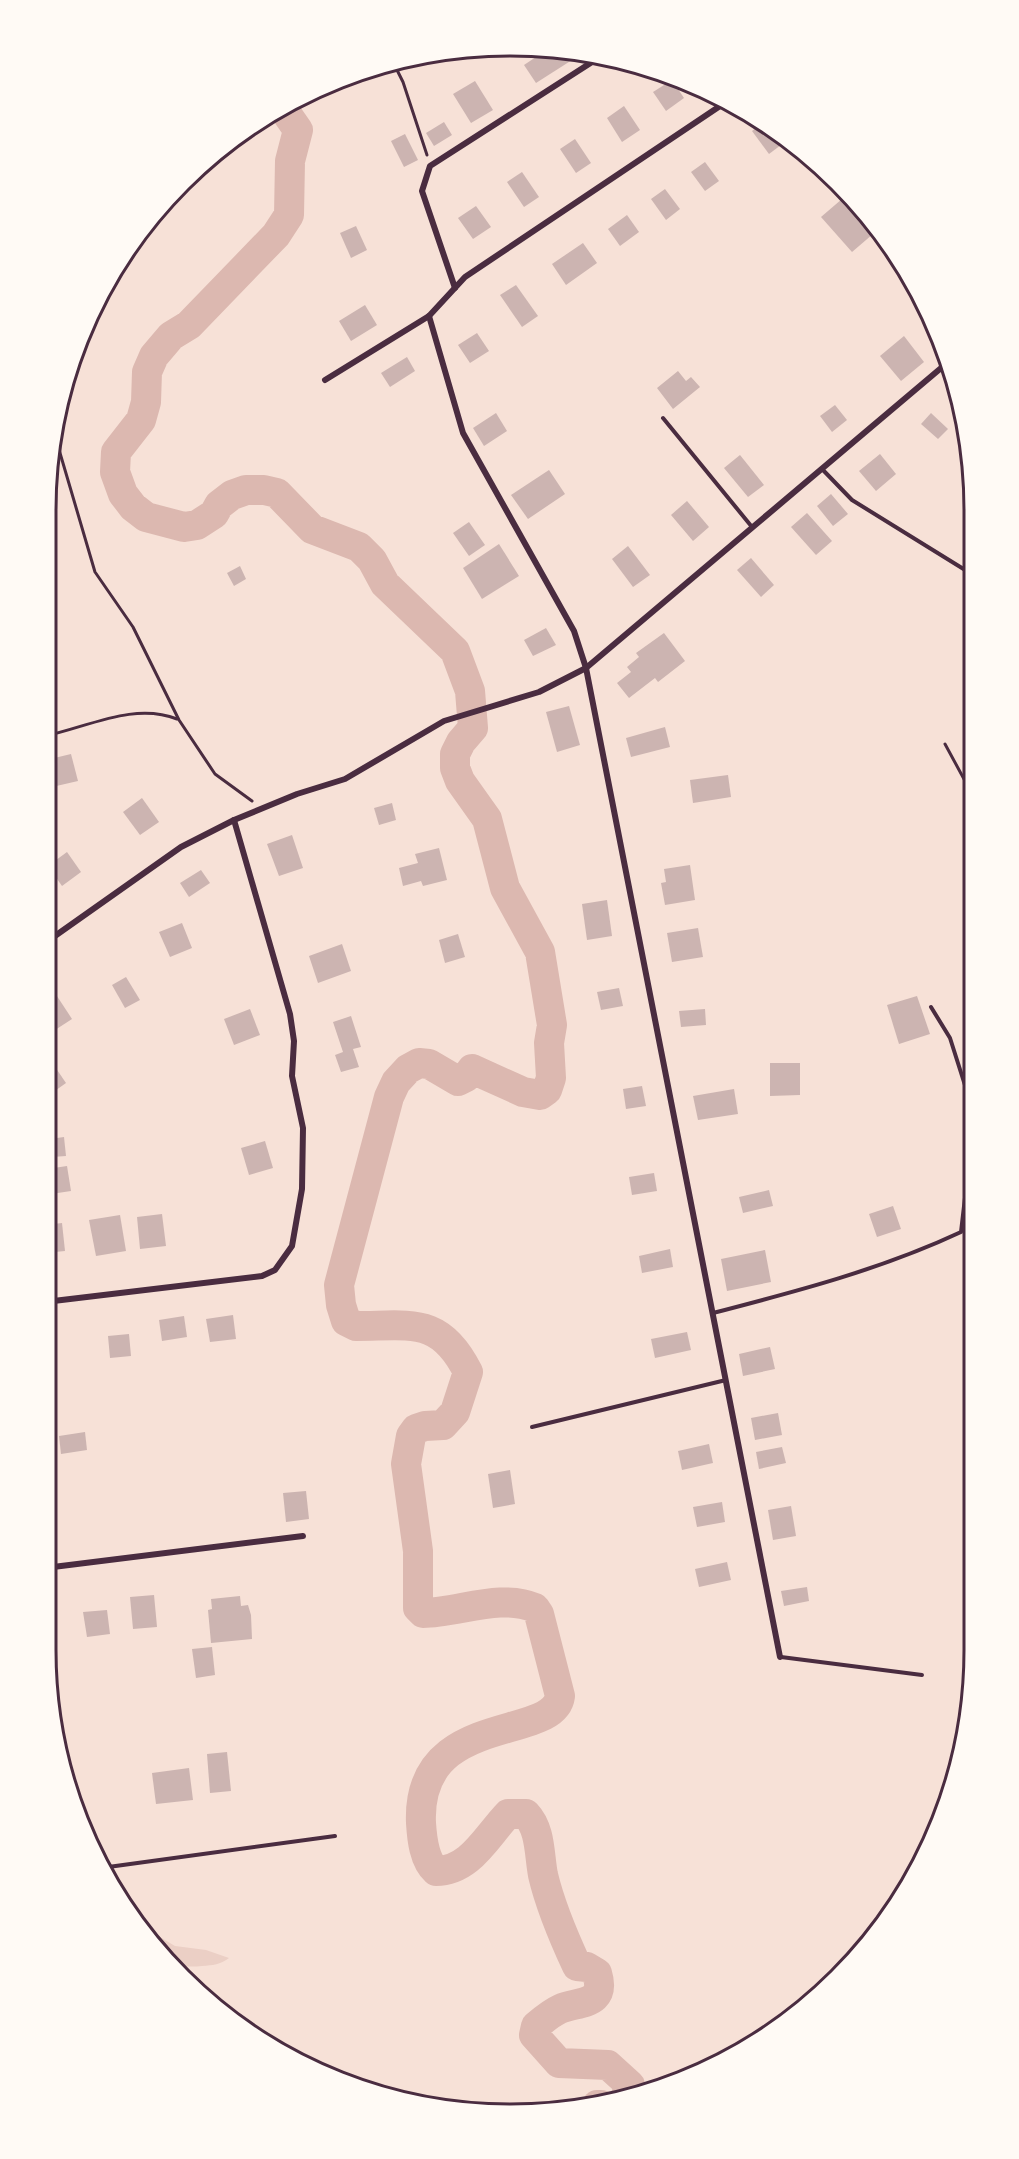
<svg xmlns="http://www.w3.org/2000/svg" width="1019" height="2159" font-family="Raleway,sans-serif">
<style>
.green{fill:#ebcfc5}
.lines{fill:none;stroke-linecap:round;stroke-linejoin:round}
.river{stroke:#dcb8b0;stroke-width:30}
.building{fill:#ccb4b1}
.path{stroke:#4a2c40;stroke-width:3}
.service{stroke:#4a2c40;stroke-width:4}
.minor{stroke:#4a2c40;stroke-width:6}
.rim{fill:none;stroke:#4a2c40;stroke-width:3}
</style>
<rect width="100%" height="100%" fill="#f7e1d7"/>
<path class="green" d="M138 1924 175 1946 206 1950 229 1958C220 1965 213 1965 202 1966 164 1970 158 1953 138 1924Z"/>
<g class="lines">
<g class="river">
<path d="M282 107 298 130 290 161 289 215 276 235 189 325 171 336 154 356 147 372 146 402 141 420 116 452 115 472 123 494 133 507 146 517 184 527 197 525 214 514 219 505 232 495 246 490H264L277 493 312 529 359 547 372 560 385 584 455 651 470 691 473 728 461 742 455 754V768L460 781 487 819 505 888 540 952 552 1025 549 1043 551 1078 547 1090 540 1095 523 1092 472 1069 466 1077 458 1081 429 1064 419 1063 408 1069 396 1082 389 1097 339 1285 341 1305 346 1321 356 1326C411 1326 440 1316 468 1372L455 1412 443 1425 425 1426 416 1429 411 1436 406 1464 418 1551V1608L423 1613C458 1613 501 1593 535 1608L539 1614 560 1696C554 1742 416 1710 421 1823 422 1839 424 1860 436 1871 470 1871 486 1837 508 1814H526C541 1830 539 1854 543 1875 550 1905 564 1938 577 1966L587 1967 597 1973C607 2006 579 2001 560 2009 551 2013 543 2020 536 2026L534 2035 559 2063 608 2065 630 2085 626 2095"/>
<path d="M597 2105H601"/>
</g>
</g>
<g class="building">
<path d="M548 49 566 51 572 60 536 83 524 65Z"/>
<path d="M672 80 684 98 666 111 653 92Z"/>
<path d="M475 81 493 110 471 123 453 94Z"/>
<path d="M624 106 640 130 622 142 607 118Z"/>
<path d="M444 122 452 135 434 146 426 133Z"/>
<path d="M762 123 780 134 785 142 769 154 752 131Z"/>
<path d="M405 134 418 160 404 167 391 141Z"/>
<path d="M575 139 591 163 576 173 560 149Z"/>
<path d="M705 162 719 181 705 191 691 172Z"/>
<path d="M522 172 539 197 524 207 507 182Z"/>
<path d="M665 189 680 209 666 220 651 199Z"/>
<path d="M842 199 873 234 852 252 821 217Z"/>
<path d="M476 206 491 227 473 239 458 218Z"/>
<path d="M627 215 639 232 620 246 608 229Z"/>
<path d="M356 226 367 250 351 258 340 233Z"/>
<path d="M583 243 597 263 566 285 552 264Z"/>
<path d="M516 285 538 316 522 327 500 295Z"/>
<path d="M365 305 377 325 351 341 339 321Z"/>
<path d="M477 333 489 351 470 363 458 345Z"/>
<path d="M904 336 924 362 901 381 880 356Z"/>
<path d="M407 357 415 371 390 387 381 373Z"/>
<path d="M678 371 686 381 691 377 700 387 673 409 657 388Z"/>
<path d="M835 405 847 420 832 432 820 416Z"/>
<path d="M496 413 507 431 484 446 473 428Z"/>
<path d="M931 413 948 429 938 439 921 424Z"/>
<path d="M880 454 896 474 876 491 859 471Z"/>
<path d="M740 455 764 485 748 497 724 468Z"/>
<path d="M549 470 565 494 528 519 511 495Z"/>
<path d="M831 494 848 514 833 526 817 506Z"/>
<path d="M687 501 709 527 693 541 671 515Z"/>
<path d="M807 513 832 541 816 555 791 527Z"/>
<path d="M469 522 485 545 469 556 453 533Z"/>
<path d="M499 544 519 576 482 599 463 568Z"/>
<path d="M628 546 650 575 633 587 612 559Z"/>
<path d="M751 558 774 585 761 597 737 570Z"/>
<path d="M240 566 246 579 234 586 227 573Z"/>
<path d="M546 628 556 645 533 656 524 640Z"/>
<path d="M664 633 685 661 658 682 655 678 629 698 617 683 631 672 627 667 639 657 636 653Z"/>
<path d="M569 706 580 745 557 752 546 712Z"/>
<path d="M665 727 670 747 631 757 626 738Z"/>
<path d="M71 754 78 781 52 787 46 760Z"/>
<path d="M728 775 731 797 693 803 690 780Z"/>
<path d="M142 798 159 822 140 835 123 812Z"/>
<path d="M392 803 396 820 379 825 374 808Z"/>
<path d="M292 835 303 868 279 876 267 844Z"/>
<path d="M439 848 447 880 423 886 421 881 403 886 399 868 418 863 415 854Z"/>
<path d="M67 852 81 872 62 886 48 866Z"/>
<path d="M690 865 695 900 665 905 661 883 666 882 664 869Z"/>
<path d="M201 870 210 883 189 897 180 883Z"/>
<path d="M607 900 612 936 587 940 582 904Z"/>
<path d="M182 923 192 948 170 957 159 932Z"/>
<path d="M698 928 703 957 672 962 667 933Z"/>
<path d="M458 934 465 957 445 963 439 940Z"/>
<path d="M342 944 351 971 318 983 309 956Z"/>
<path d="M126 977 140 1000 125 1008 112 985Z"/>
<path d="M619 988 623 1006 601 1010 597 992Z"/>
<path d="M53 990 72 1019 52 1032 45 1021V995Z"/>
<path d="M917 996 930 1034 899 1044 887 1005Z"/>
<path d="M250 1009 260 1035 234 1045 224 1019Z"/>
<path d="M705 1009 706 1025 681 1027 679 1011Z"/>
<path d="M351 1016 361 1047 353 1049 359 1067 341 1072 335 1055 343 1052 333 1022Z"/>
<path d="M51 1061 66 1083 45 1098V1066Z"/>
<path d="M770 1063H800V1095L770 1096Z"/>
<path d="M642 1086 646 1106 626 1109 623 1089Z"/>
<path d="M734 1089 738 1114 698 1120 693 1096Z"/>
<path d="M64 1137 66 1156 52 1157 50 1139Z"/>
<path d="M265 1141 273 1168 249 1175 241 1148Z"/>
<path d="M67 1166 71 1191 51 1194 47 1169Z"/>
<path d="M654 1173 657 1191 632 1195 629 1177Z"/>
<path d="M769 1190 773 1206 743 1213 739 1197Z"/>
<path d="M893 1206 901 1229 877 1237 869 1214Z"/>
<path d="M162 1214 166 1246 140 1249 137 1217Z"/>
<path d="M120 1215 126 1251 96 1256 89 1220Z"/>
<path d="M62 1223 65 1251 45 1253V1225Z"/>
<path d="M670 1249 673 1267 642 1273 639 1256Z"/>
<path d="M765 1250 771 1282 727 1291 721 1259Z"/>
<path d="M233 1315 236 1339 210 1342 206 1319Z"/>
<path d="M184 1316 187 1337 162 1341 159 1320Z"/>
<path d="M687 1332 691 1350 655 1358 651 1339Z"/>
<path d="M129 1334 131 1356 110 1358 108 1336Z"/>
<path d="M770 1347 775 1369 743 1376 739 1354Z"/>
<path d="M778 1413 782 1435 755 1440 751 1418Z"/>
<path d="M85 1432 87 1450 61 1454 59 1436Z"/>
<path d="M709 1444 713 1463 682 1470 678 1451Z"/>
<path d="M782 1447 786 1463 759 1469 756 1452Z"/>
<path d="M510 1470 515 1504 493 1508 488 1474Z"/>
<path d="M306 1491 309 1519 286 1522 283 1493Z"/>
<path d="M722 1502 725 1522 697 1527 693 1507Z"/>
<path d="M791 1506 796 1536 773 1540 768 1510Z"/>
<path d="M727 1562 731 1580 699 1587 695 1569Z"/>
<path d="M807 1587 809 1601 784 1606 781 1591Z"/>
<path d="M154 1595 157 1627 133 1629 130 1597Z"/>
<path d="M240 1596 241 1606 248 1605 251 1615 252 1639 211 1643 208 1610 212 1609 211 1599Z"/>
<path d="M107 1610 110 1634 87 1637 83 1612Z"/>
<path d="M53 1612 57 1637 45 1639V1614Z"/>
<path d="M212 1647 215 1675 196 1678 192 1649Z"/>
<path d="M227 1752 231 1791 210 1793 207 1754Z"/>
<path d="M189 1768 193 1800 156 1804 152 1773Z"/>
</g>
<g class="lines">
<g class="path">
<path d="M393 62 403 82 427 155"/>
<path d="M61 395 55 436 95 572 133 627 179 720 215 774 252 801"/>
<path d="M45 736C88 727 134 702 177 719"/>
<path d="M945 744 971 792"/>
</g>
<g class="service">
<path d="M663 418 752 527"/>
<path d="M822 469 852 500 970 573"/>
<path d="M713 1313C798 1291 882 1269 961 1232L968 1172 970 1101 950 1038 931 1007"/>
<path d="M532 1427 726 1380"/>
<path d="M781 1657 922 1675"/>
<path d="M101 1868 335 1836"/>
</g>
<g class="minor">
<path d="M455 288 422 191 430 166 603 55"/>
<path d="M429 316 463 433 574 631 586 668 780 1657"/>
<path d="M325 380 429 316 465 277 726 102"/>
<path d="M45 943 181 847 234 820 297 794 345 779 444 721 539 692 586 668 947 363"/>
<path d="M45 1302 262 1276 275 1270 292 1246 302 1189 303 1128 292 1076 294 1041 290 1014 234 820"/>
<path d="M45 1568 303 1536"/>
</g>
</g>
<path d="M0 0H1019V2159H0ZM510 56H510A454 454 0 0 1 964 510V1650A454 454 0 0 1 510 2104H510A454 454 0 0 1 56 1650V510A454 454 0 0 1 510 56Z" fill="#fffaf5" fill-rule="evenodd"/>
<path class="rim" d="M510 56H510A454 454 0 0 1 964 510V1650A454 454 0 0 1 510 2104H510A454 454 0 0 1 56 1650V510A454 454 0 0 1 510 56Z"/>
</svg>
